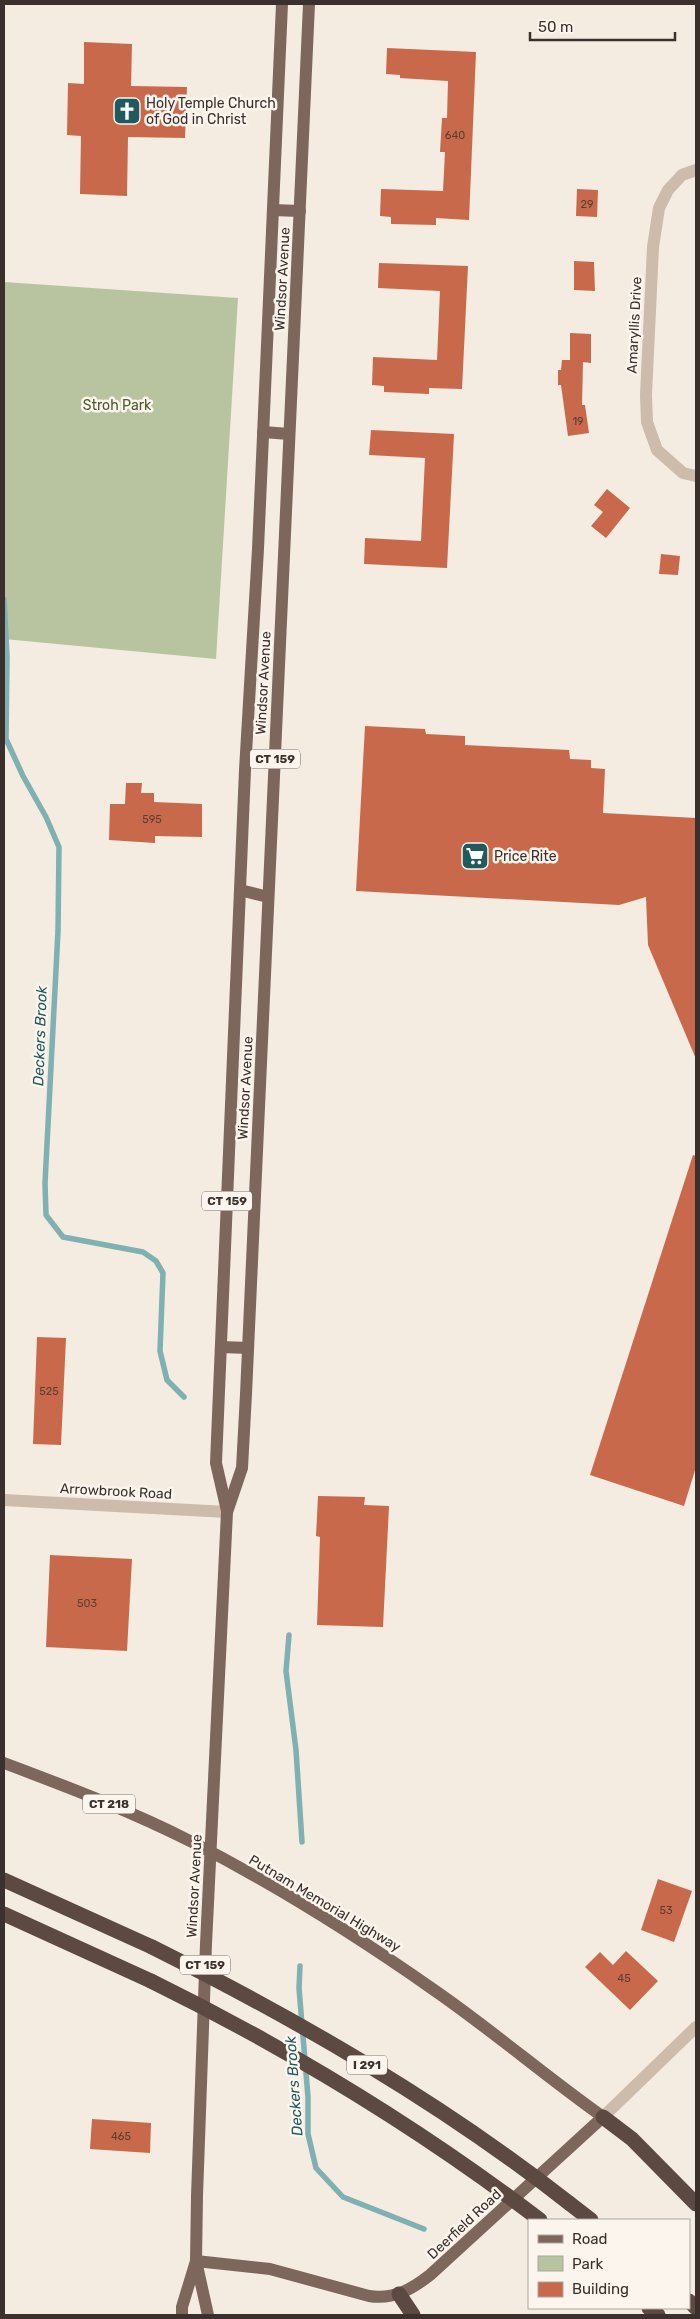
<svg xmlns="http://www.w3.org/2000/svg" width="700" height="2319" font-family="Rubik,sans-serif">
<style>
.green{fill:#b8c4a0}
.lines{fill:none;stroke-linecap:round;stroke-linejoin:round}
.stream{stroke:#7fb0b2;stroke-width:5.5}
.building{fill:#c8694b}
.minor{stroke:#cdbbac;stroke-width:12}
.major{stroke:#7d675c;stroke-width:12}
.highway{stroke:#5c4a42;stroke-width:15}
.highway-bridge{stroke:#5c4a42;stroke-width:15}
.labels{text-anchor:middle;stroke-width:5;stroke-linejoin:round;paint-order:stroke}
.number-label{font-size:11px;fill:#5e3e33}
.shield{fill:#fbf5ee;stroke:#756b66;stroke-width:1}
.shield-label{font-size:12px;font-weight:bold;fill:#3b302b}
.poi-label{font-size:14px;fill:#3b302b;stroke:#fbf5ee;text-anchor:start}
.street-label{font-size:14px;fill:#3b302b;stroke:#fbf5ee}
.park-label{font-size:14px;fill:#4a5a2e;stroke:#fbf5ee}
.water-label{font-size:15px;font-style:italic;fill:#1f5a5e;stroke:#fbf5ee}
</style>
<rect width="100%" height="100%" fill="#f4ebe1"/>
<path class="green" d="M4 282 238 298 216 659 4 639Z"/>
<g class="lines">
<g class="stream">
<path d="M4 599 7 657 6 739 23 776 46 817 59 847 58 931 45 1183 46 1215 63 1237 143 1252 156 1261 163 1273 160 1351 167 1380 184 1397"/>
<path d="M289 1635 286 1671 296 1750 302 1842"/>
<path d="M300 1966 299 1988 308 2097V2134L316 2168 343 2197 424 2229"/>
</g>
</g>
<g class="building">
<path d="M84 42 132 44 131 86 187 87 185 138 128 137 127 196 80 194 81 136 67 135 68 83 84 84Z"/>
<path d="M387 48 476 52 469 220 436 218V225L391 224V217L380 216 381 189 443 191 445 152H440L442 118H447L448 81 400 78V75L386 74Z"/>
<path d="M577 189 598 190 597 217 576 216Z"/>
<path d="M574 261 594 262 595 291 574 290Z"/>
<path d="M379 263 468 266 462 389 429 388V394L384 392V386L372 385 373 357 437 360 440 291 378 288Z"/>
<path d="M570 333 591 334V363L583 362 582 405H585L589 433 568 436 561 385H558V370H561L562 360H570Z"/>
<path d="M371 430 454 434 447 568 364 564 365 538 421 541 425 458 369 455Z"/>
<path d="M607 489 630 508 606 538 591 526 603 512 594 505Z"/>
<path d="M661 554 680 556 678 575 659 574Z"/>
<path d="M365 726 425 729 426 734 465 736V745L569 750 570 759 591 760V768L605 769 603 813 696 818V1059L648 945 646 897 619 905 356 891Z"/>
<path d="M126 783H142L141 793H154V802L202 804V837L155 836V843L109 840 110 804H125Z"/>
<path d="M693 1155 696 1156V1467L684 1506 590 1475Z"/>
<path d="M37 1337 66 1338 61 1445 33 1444Z"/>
<path d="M318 1496 365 1497 364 1505 389 1506 383 1627 317 1625 320 1537 316 1536Z"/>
<path d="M50 1555 132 1559 127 1651 46 1647Z"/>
<path d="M658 1879 692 1891 674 1942 641 1930Z"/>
<path d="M626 1951 658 1981 630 2010 585 1967 600 1952 613 1965Z"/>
<path d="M92 2119 151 2123 150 2153 90 2149Z"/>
</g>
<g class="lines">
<g class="minor">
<path d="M696 170 682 175 668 190 659 208 653 247 646 395 647 422 657 450 683 473 696 476"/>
<path d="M4 1500 227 1512"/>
<path d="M603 2117 696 2027"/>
</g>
<g class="major">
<path d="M273 210 300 211"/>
<path d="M263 432 289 434"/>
<path d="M240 890 268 897"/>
<path d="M221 1347 248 1348"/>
<path d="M227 1511 216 1463 245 770 258 549 282 4"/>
<path d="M4 1763C68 1787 131 1811 192 1842 276 1885 357 1936 434 1990 492 2030 545 2076 603 2117L430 2275C412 2289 394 2300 369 2296L270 2269 196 2261"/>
<path d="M182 2315V2307L196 2261"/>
<path d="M208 2315 196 2261 197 2196 206 1944 227 1512 242 1468 246 1394 309 4"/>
</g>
<g class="highway">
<path d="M4 1880 152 1947"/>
<path d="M4 1914 151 1981"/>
<path d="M603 2117 632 2139 696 2204"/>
<path d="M569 2203 591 2220"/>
<path d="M399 2294 413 2315"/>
<path d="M689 2301 696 2308"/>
<path d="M649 2308 658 2315"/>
</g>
<g class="highway-bridge">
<path d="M152 1947C298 2020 440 2102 569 2203"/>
<path d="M151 1981C287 2048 419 2128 540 2220"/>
</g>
</g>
<defs>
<g id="church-square" transform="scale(1.4375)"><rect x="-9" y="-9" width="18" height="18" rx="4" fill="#1f5a5e" stroke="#fbf5ee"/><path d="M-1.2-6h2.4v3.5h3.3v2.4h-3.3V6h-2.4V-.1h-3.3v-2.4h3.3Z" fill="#fff"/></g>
<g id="supermarket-square" transform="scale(1.4375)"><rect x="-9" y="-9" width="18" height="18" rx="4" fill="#1f5a5e" stroke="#fbf5ee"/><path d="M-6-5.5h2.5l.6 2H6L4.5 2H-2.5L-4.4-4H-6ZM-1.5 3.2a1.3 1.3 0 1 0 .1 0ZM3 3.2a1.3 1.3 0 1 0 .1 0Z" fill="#fff"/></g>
</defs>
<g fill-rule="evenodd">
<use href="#church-square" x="127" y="111"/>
<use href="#supermarket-square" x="475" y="856"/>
</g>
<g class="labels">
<g class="number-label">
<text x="455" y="139">640</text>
<text x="587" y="208">29</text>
<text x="578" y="425">19</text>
<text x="152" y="823">595</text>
<text x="49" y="1395">525</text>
<text x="87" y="1607">503</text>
<text x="666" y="1914">53</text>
<text x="624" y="1982">45</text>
<text x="121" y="2140">465</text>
</g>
<g class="shield">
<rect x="250" y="749.5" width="50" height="19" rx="4"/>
<rect x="202" y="1191.5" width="50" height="19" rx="4"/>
<rect x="83" y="1794.5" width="52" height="19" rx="4"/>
<rect x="180" y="1955.5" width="50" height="19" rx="4"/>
<rect x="347" y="2055.5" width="40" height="19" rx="4"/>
</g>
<g class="shield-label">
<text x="275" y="763">CT 159</text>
<text x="227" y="1205">CT 159</text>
<text x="109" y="1808">CT 218</text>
<text x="205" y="1969">CT 159</text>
<text x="367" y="2069">I 291</text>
</g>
<g class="poi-label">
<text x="146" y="108">Holy Temple Church<tspan x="146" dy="16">of God in Christ</tspan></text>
<text x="494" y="861">Price Rite</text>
</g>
<g class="street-label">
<text transform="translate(282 279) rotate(-87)" y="5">Windsor Avenue</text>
<text transform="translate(634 325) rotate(-87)" y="5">Amaryllis Drive</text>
<text transform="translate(263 683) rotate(-87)" y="5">Windsor Avenue</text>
<text transform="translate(245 1088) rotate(-87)" y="5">Windsor Avenue</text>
<text transform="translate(116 1491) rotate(3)" y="5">Arrowbrook Road</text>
<text transform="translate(194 1886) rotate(-87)" y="5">Windsor Avenue</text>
<text transform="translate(325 1903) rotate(31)" y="5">Putnam Memorial Highway</text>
<text transform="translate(464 2224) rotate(-43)" y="5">Deerfield Road</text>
</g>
<g class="park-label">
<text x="117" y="410">Stroh Park</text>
</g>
<g class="water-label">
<text transform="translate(40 1036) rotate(-88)" y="5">Deckers Brook</text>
<text transform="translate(294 2086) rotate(-94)" y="5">Deckers Brook</text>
</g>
</g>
<rect width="700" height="2319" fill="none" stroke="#3b302b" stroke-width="10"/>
<rect x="528" y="2219" width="162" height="90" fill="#fbf5ee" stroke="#aea6a0"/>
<rect x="538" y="2235" width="25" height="8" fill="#7d675c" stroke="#aea6a0"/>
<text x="572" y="2244" font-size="15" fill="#3b302b">Road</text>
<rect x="538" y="2256" width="25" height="15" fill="#b8c4a0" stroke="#aea6a0"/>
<text x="572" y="2269" font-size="15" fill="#3b302b">Park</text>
<rect x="538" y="2282" width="25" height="15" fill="#c8694b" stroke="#aea6a0"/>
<text x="572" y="2294" font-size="15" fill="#3b302b">Building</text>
<path d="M530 32v8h145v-8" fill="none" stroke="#3b302b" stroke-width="2.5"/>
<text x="538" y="32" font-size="15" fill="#3b302b" stroke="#fbf5ee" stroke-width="4" paint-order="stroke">50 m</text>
</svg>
